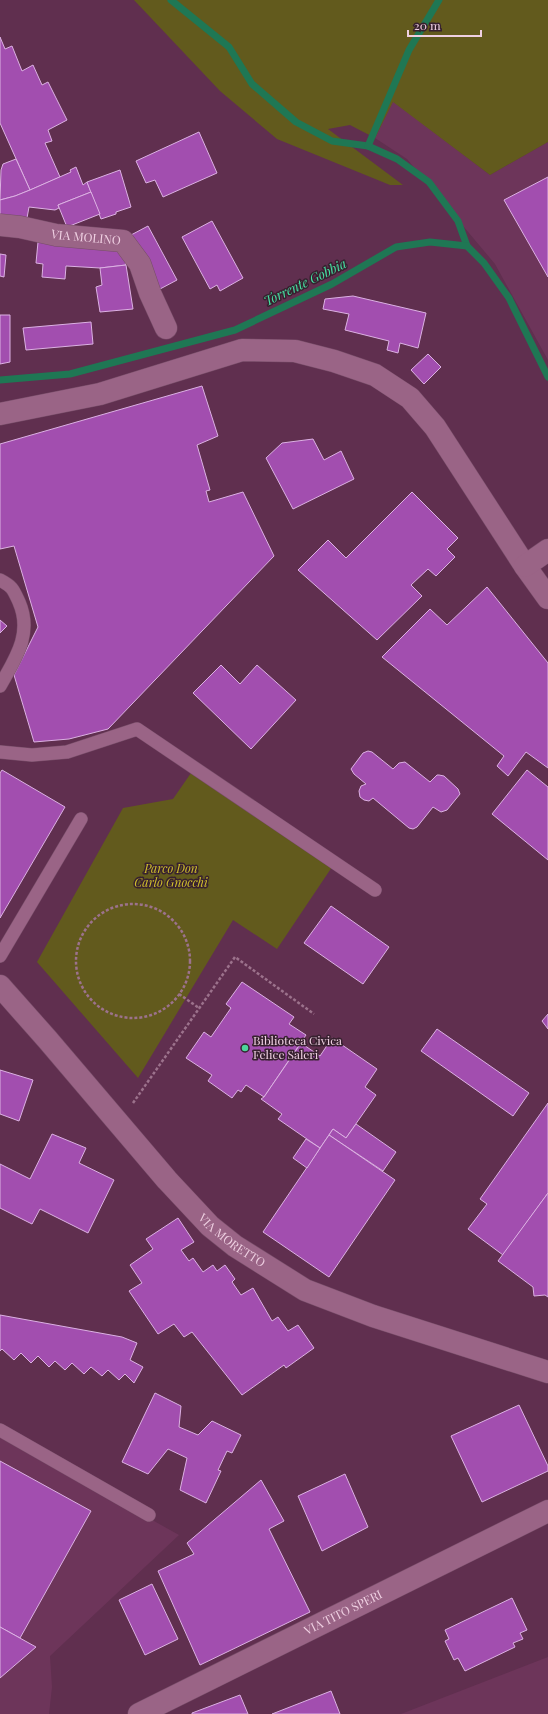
<svg xmlns="http://www.w3.org/2000/svg" width="548" height="1714" font-family="'Playfair Display',serif">
<style>
.built{fill:#6d355a}
.green{fill:#625a1d}
.lines{fill:none;stroke-linecap:round;stroke-linejoin:round}
.stream{stroke:#1f7754;stroke-width:7}
.building{fill:#a24eaf;stroke:#dcb1e3}
.lane-casing{stroke:#774d68;stroke-width:14}
.street-casing{stroke:#774d68;stroke-width:23}
.path{stroke:#9c728c;stroke-width:2.5;stroke-dasharray:3 2;stroke-linecap:butt}
.lane{stroke:#9a6486;stroke-width:13}
.street{stroke:#9a6486;stroke-width:22}
.poi-dot{fill:#4cd49b;stroke:#37212f;stroke-width:1.5}
.labels{text-anchor:middle;stroke-width:3;stroke-linejoin:round;paint-order:stroke}
.street-label{font-size:12px;fill:#efd0e2;stroke:#37212f}
.park-label{font-size:12px;font-style:italic;fill:#d2c12c;stroke:#37212f}
.poi-label{font-size:12px;fill:#efd0e2;stroke:#37212f;text-anchor:start}
.water-label{font-size:13px;font-style:italic;fill:#47e1a3;stroke:#37212f}
</style>
<rect width="100%" height="100%" fill="#602f4f"/>
<g class="built">
<path d="M393 101 490 175 548 142V360L495 264 407 159 375 138Z"/>
<path d="M0 1435 179 1535 50 1656 52 1687 49 1714H0Z"/>
<path d="M548 1657V1714H401Z"/>
</g>
<g class="green">
<path d="M134 0H548V142L490 175 393 102 375 138 350 125 328 129 403 185H390L277 139 220 91Z"/>
<path d="M191 773 332 867 277 949 233 920 138 1078 37 962 123 808 173 799Z"/>
</g>
<g class="lines">
<g class="stream">
<path d="M171 0 229 47 252 84 296 122 332 141 368 146 397 159 429 182 458 221 467 246"/>
<path d="M368 146 409 50 439 0"/>
<path d="M0 380 70 374 235 330 332 284 396 247 430 242 467 246 484 263 509 298 548 377"/>
</g>
</g>
<g class="building">
<path d="M0 37 5 49 12 46 22 71 33 65 42 85 48 82 67 120 48 130 52 141 45 143 60 177 30 190 0 123Z"/>
<path d="M199 132 217 173 163 197 155 180 146 183 136 161Z"/>
<path d="M16 159 30 190 15 196 0 200 1 170 3 164Z"/>
<path d="M76 167 83 185 87 182 91 192 58 205 59 208 55 210 29 207 27 218 0 216V200L15 196 30 190 71 172 70 170Z"/>
<path d="M120 170 131 207 116 212V214L101 219 87 182Z"/>
<path d="M548 177V277L504 200Z"/>
<path d="M91 192 100 214 67 227 58 205Z"/>
<path d="M212 221 243 278 220 291 217 285 210 289 182 237Z"/>
<path d="M148 226 177 280 160 289 131 235Z"/>
<path d="M38 242 123 249 126 265 100 268 66 266 65 279 42 277 43 264 36 263Z"/>
<path d="M0 254 6 255 4 277 0 276Z"/>
<path d="M126 265 133 309 100 312 96 287 102 285 100 268Z"/>
<path d="M353 296 426 313 418 348 400 343 398 353 387 350 389 341 345 330 349 314 323 309 325 299Z"/>
<path d="M0 315H10V362L0 364Z"/>
<path d="M91 322 93 344 26 350 23 328Z"/>
<path d="M428 354 441 367 424 384 411 370Z"/>
<path d="M202 386 218 436 197 445 210 490 206 491 209 502 243 492 274 556 108 729 69 739 34 742 14 675 38 627 14 546 0 549V444Z"/>
<path d="M313 439 324 460 341 451 354 479 293 509 266 458 282 443Z"/>
<path d="M412 492 458 538 447 549 455 557 436 576 428 569 411 585 422 596 377 640 298 570 328 540 346 558Z"/>
<path d="M487 587 548 663V768L526 752 508 776 497 766 504 756 382 657 430 609 447 625Z"/>
<path d="M0 620 7 626 0 633Z"/>
<path d="M221 665 240 684 257 665 296 700 251 749 193 693Z"/>
<path d="M368 751 372 752 393 769 399 763 405 762 430 782 437 775H439L444 776 458 789 460 794 447 810 441 812 433 807 417 827 413 829 409 828 373 798 369 801 364 800 360 797 359 791 361 786 366 784 354 774 351 769 363 753Z"/>
<path d="M2 770 65 807 0 918V773Z"/>
<path d="M527 770 548 787V860L492 814Z"/>
<path d="M331 906 389 947 363 984 304 943Z"/>
<path d="M242 982 294 1017 289 1024 306 1035 264 1097 246 1085 241 1092 238 1090 232 1098 208 1081 212 1075 186 1058 204 1032 211 1037 231 1008 226 1004Z"/>
<path d="M548 1014V1029L542 1021Z"/>
<path d="M437 1029 529 1093 513 1116 421 1051Z"/>
<path d="M332 1038 377 1069 365 1087 376 1095 346 1138 333 1129 320 1148 278 1119 282 1114 261 1099 264 1097 301 1043 320 1056Z"/>
<path d="M0 1070 33 1080 19 1121 0 1114Z"/>
<path d="M548 1103V1193L503 1255 468 1229 487 1204 480 1199Z"/>
<path d="M356 1124 396 1152 383 1171 329 1135 333 1129 346 1138Z"/>
<path d="M52 1134 86 1148 79 1163 114 1180 88 1233 40 1209 32 1224 0 1208V1164L30 1179Z"/>
<path d="M329 1135 395 1180 329 1277 263 1232Z"/>
<path d="M306 1139 320 1148 307 1168 293 1158Z"/>
<path d="M548 1193V1297L545 1295 534 1296 533 1287 498 1261Z"/>
<path d="M178 1218 194 1242 181 1250 189 1261 193 1258 203 1272 213 1265 217 1271 225 1265 235 1279 232 1282 241 1295 253 1288 272 1321 278 1317 288 1331 298 1325 314 1348 286 1368 284 1365 242 1395 192 1332 184 1337 174 1324 158 1334 129 1291 142 1283 130 1265 153 1249 146 1239Z"/>
<path d="M0 1315 122 1337 137 1343 130 1360 143 1367 134 1383 125 1374 119 1380 108 1370 102 1376 91 1367 84 1374 72 1363 65 1370 55 1361 49 1367 38 1356 31 1363 21 1353 14 1360 2 1349 0 1351Z"/>
<path d="M155 1393 181 1406 179 1427 198 1435 212 1421 241 1435 232 1453 227 1451 218 1470 221 1471 206 1503 180 1490 187 1458 168 1449 148 1474 122 1462Z"/>
<path d="M519 1405 548 1466V1471L482 1502 451 1436Z"/>
<path d="M0 1461 91 1511 20 1638 0 1627Z"/>
<path d="M345 1474 368 1527 322 1551 298 1496Z"/>
<path d="M261 1480 284 1521 269 1529 310 1612 200 1665 158 1571 194 1554 187 1543Z"/>
<path d="M152 1584 178 1639 145 1655 119 1600Z"/>
<path d="M512 1598 527 1630 520 1633 523 1639 513 1643 515 1647 465 1671 458 1658 454 1660 445 1641 449 1639 445 1630Z"/>
<path d="M0 1627 36 1647 0 1678Z"/>
<path d="M331 1691 340 1714H272Z"/>
<path d="M240 1695 248 1714H192V1713Z"/>
</g>
<g class="lines">
<g class="lane-casing">
<g id="lane">
<path d="M0 580C13 587 13 589 19 602 33 634 15 659 0 686"/>
<path d="M0 752 32 755 67 752 137 729 375 890"/>
<path d="M0 956 81 819"/>
<path d="M0 1430 149 1515"/>
</g>
</g>
<g class="street-casing">
<g id="street">
<path id="s1" d="M0 225 20 227 56 235 123 241 140 264 150 293 166 328"/>
<path d="M0 414 100 394 242 350 295 351 334 361 375 375 410 398 435 427 525 566 548 598"/>
<path d="M525 566 548 550"/>
<path id="s2" d="M0 986 47 1039 167 1180 210 1226 235 1246 305 1290 373 1316 548 1372"/>
<path id="s3" d="M139 1714 548 1511"/>
</g>
</g>
<g class="path">
<circle cx="133" cy="961" r="57"/>
<path d="M179 994 199 1008"/>
<path d="M133 1103 235 957 314 1014"/>
</g>
<use href="#lane" class="lane"/>
<use href="#street" class="street"/>
</g>
<circle class="poi-dot" cx="245" cy="1048" r="4"/>
<g class="labels">
<g class="street-label">
<text dy="4" stroke="none"><textPath href="#s1" startOffset="87">VIA MOLINO</textPath></text>
<text dy="4" stroke="none"><textPath href="#s2" startOffset="345">VIA MORETTO</textPath></text>
<text dy="4" stroke="none"><textPath href="#s3" startOffset="228">VIA TITO SPERI</textPath></text>
</g>
<g class="park-label">
<text x="171" y="873">Parco Don<tspan x="171" dy="14">Carlo Gnocchi</tspan></text>
</g>
<g class="poi-label">
<text x="253" y="1045">Biblioteca Civica<tspan x="253" dy="14">Felice Saleri</tspan></text>
</g>
<g class="water-label">
<text transform="translate(305 282) rotate(-26)" y="5">Torrente Gobbia</text>
</g>
</g>
<path d="M408 30v6h73v-6" fill="none" stroke="#efd0e2" stroke-width="2"/>
<text x="414" y="30" font-size="12" fill="#efd0e2" stroke="#37212f" stroke-width="3" paint-order="stroke">20 m</text>
</svg>
